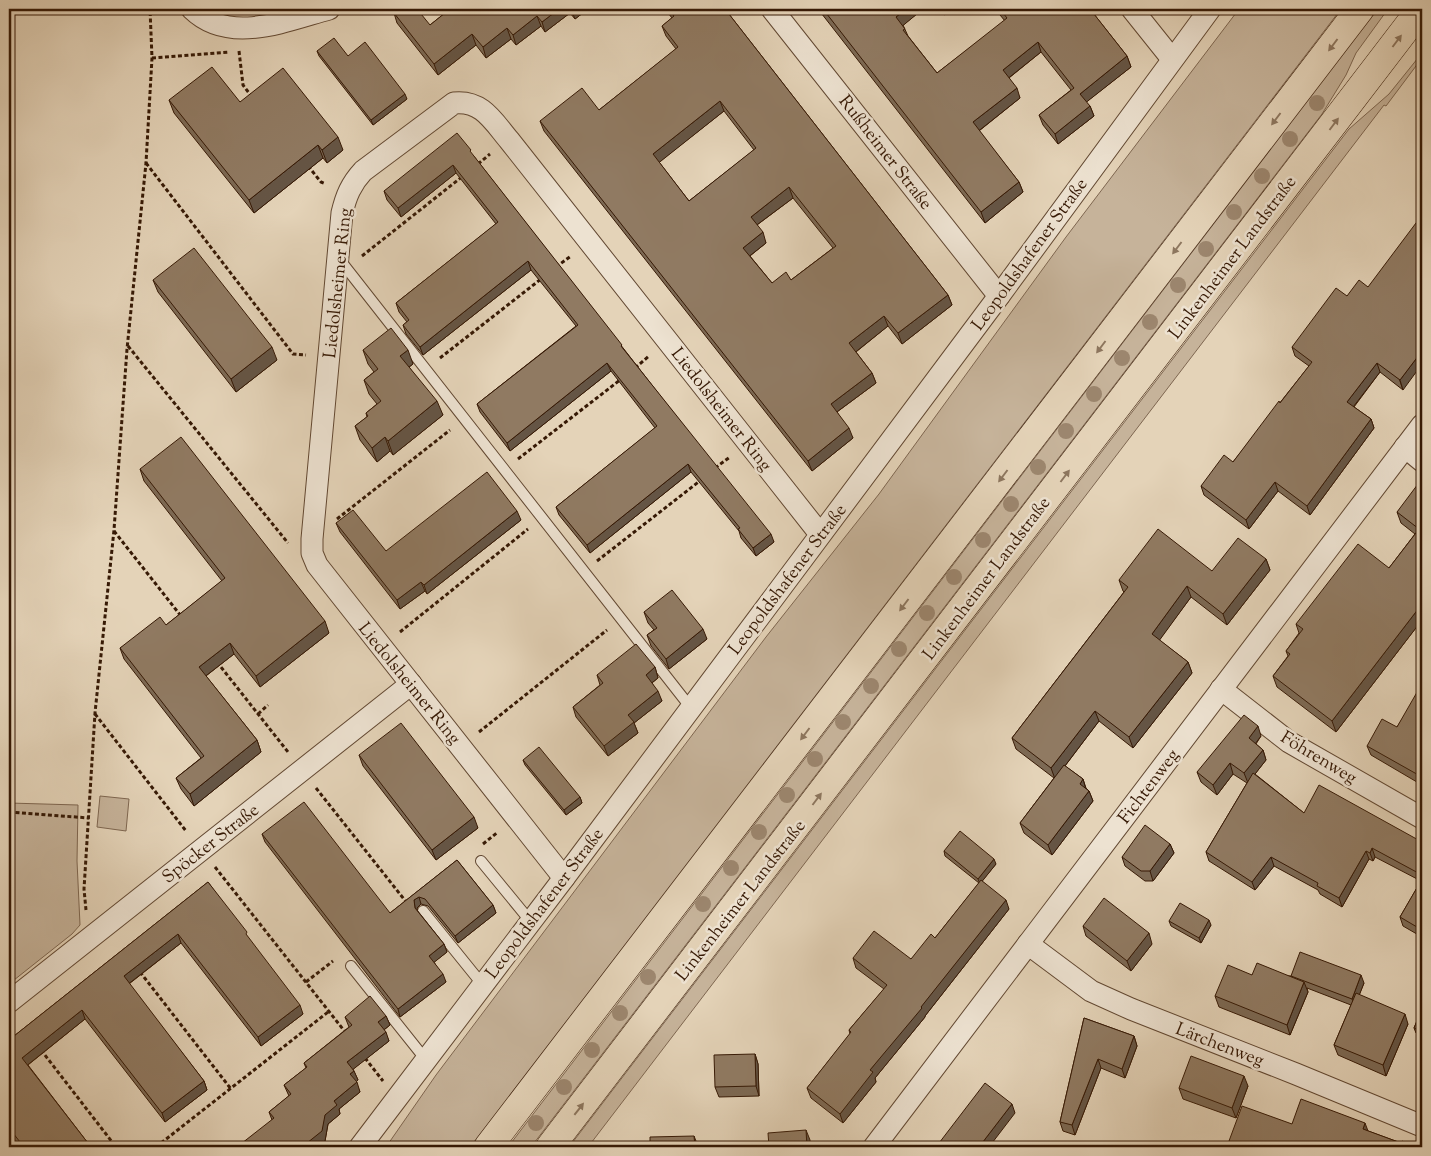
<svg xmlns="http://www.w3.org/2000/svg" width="1431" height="1156" font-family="'Sorts Mill Goudy',serif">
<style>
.green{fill:#c6b39a;stroke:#7e6650}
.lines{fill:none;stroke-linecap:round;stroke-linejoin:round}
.lane-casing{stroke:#624832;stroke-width:12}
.street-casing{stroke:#624832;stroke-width:23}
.primary-casing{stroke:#361905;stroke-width:29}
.path{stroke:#361905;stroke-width:3;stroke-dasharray:4 2.5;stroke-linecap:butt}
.lane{stroke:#ede2d1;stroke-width:10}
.street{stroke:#ede2d1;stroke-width:21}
.primary{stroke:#e4d3b8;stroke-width:28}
.tree{fill:#9c866e}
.wall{fill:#7c6954;stroke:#361905;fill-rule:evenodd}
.shaded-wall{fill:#655545;stroke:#361905}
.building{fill:#907a62;stroke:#361905;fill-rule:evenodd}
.oneway{fill:#8d765e}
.labels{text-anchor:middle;stroke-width:5;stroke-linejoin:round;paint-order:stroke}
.street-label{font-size:18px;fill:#361905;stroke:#ede2d1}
</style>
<rect width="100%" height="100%" fill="#e4d3b8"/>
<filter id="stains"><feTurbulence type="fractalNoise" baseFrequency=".004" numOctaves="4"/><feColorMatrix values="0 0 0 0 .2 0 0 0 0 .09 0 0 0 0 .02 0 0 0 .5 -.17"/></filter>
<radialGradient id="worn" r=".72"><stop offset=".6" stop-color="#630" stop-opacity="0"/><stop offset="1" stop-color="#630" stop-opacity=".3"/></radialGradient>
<g class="green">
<path d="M1239 9H1341L470 1147H386L436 1075 766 637 879 494 1066 237Z"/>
<path d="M1378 9H1388L1356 53 1346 75 1322 114 531 1147H508Z"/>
<path d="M1422 53V58L1386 106 1384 105 588 1147H569L1349 129 1389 94Z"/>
<path d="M100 796 129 799 126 831 97 827Z"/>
<path d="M9 803 78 805 77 861 80 925 72 934 9 984Z"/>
</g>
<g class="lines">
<g class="lane-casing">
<g id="lane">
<path d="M340 260 691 708"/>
<path d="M481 861 531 922"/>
<path d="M423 911 482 984"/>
<path d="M351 966 426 1060"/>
</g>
</g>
<g class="street-casing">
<g id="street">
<path d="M192 9C229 45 285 21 329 9"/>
<path d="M772 9 999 296"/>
<path d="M1132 9 1172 59"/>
<path d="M1405 447 1422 461"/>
<path d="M1221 689 1289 742 1422 818"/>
<path d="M564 878 317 565 312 553V539L342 213C346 196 351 184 363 171L454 103C482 100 493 121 509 140L820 534"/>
<path d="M1028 944 1091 991 1131 1009 1296 1074 1422 1126"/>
<path d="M9 1002 411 684"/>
<path d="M360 1147 564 878 999 296 1210 9"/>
<path d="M874 1147 1422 425"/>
</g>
</g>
<g class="primary-casing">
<g id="primary">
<path d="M488 1147 1360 9"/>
<path d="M550 1147 1421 9"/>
</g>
</g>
<g class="path">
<path d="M239 51 243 85 252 97"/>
<path d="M152 58 229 52"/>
<path d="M146 163 293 354 306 355"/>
<path d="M478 164 490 154"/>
<path d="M308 166 321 182 326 184"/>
<path d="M362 256 463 176"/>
<path d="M556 267 571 256"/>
<path d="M128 346 288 543"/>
<path d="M440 358 541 279"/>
<path d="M635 368 649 356"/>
<path d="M518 459 620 380"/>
<path d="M715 468 730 457"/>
<path d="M337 519 450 430"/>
<path d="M114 531 181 616"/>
<path d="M597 561 701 480"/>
<path d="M400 632 528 529"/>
<path d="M217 662 288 752"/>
<path d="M95 714 186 831"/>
<path d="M258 714 268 705"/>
<path d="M479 732 607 630"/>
<path d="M316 788 407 903"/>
<path d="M9 812 89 818"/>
<path d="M483 844 498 832"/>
<path d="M215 867 346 1033"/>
<path d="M86 910 84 889 95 713 114 530 127 349 146 163 152 58 150 9"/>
<path d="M140 972 231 1089"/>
<path d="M306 982 333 961"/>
<path d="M41 1050 116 1147"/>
<path d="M365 1058 383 1081"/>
<path d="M156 1147 328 1012"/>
</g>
<use href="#lane" class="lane"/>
<use href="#street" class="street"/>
<use href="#primary" class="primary"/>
</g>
<g class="tree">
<circle cx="1317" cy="103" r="8"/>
<circle cx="1290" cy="139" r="8"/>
<circle cx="1262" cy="176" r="8"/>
<circle cx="1234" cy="212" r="8"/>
<circle cx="1206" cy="249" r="8"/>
<circle cx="1178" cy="285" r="8"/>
<circle cx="1150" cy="322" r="8"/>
<circle cx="1122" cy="358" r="8"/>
<circle cx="1094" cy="394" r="8"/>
<circle cx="1066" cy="431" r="8"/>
<circle cx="1038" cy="467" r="8"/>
<circle cx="1011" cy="504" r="8"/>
<circle cx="983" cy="540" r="8"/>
<circle cx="954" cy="577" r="8"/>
<circle cx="927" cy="613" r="8"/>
<circle cx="899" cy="649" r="8"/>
<circle cx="871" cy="686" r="8"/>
<circle cx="843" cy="722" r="8"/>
<circle cx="815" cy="759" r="8"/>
<circle cx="787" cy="795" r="8"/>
<circle cx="759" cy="832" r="8"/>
<circle cx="731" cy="868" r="8"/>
<circle cx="703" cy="904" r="8"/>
<circle cx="648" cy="977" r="8"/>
<circle cx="620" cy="1013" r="8"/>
<circle cx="592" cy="1050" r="8"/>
<circle cx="564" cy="1087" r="8"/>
<circle cx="536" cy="1123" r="8"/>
</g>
<g class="wall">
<path d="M450 9H588L575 19 570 13 545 32 541 26 516 45 511 39 486 58 476 45 438 75 397 23 394 13 430 25Z"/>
<path d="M665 9H725L948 295 952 305 902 344 888 326 856 352 872 373 876 383 837 412 853 438 812 471 544 131 540 121 599 110 676 49 666 36 662 26 672 18ZM724 111 754 150 689 201 659 162ZM793 198 833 248 791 280 772 283 750 256 766 243 757 225Z"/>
<path d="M818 9H923L903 25 908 36 937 73 1005 21 995 9H1090L1127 56 1131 67 1086 102 1090 106 1094 116 1058 144 1043 125 1039 115 1071 90 1041 52 1009 78 1020 98 979 131 1019 182 1023 192 985 223Z"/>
<path d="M317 51 348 56 407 99 373 125 319 56Z"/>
<path d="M169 100 240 102 343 150 327 163 323 158 254 213 174 113Z"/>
<path d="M473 155 774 542 756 556 741 538 739 531 691 472 590 553 559 515 556 507 655 428 611 371 510 451 480 412 477 404 576 326 531 270 423 355 406 334 403 325 407 322 399 312 396 303 496 224 456 173 401 217 387 200 384 191Z"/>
<path d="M153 280 277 360 236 392 158 292Z"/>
<path d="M1368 287 1403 390 1380 372 1354 407 1371 419 1374 428 1310 515 1278 491 1249 529 1204 495 1201 486 1233 462 1309 366 1295 356 1292 347 1347 296Z"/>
<path d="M363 350 413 364 409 367 443 415 393 455 390 451 377 462 360 440 355 426 367 417 366 413 377 404 369 394 364 380 374 372 368 364Z"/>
<path d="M140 469 329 633 260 687 234 654 206 676 257 740 261 752 194 806 181 789 176 778 201 758 124 659 120 648 166 625 222 581 144 481Z"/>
<path d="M1422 488V620L1336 732 1277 687 1273 676 1288 656 1286 651 1299 633 1296 624 1389 568 1415 534 1401 523 1397 512Z"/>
<path d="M521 520 427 594 425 591 400 609 340 532 336 523 386 551Z"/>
<path d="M1266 559 1270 570 1227 625 1191 597 1159 640 1188 662 1192 673 1133 748 1099 721 1065 766 1083 779 1086 788 1089 791 1093 801 1052 855 1024 833 1020 823 1054 778 1016 749 1012 738 1124 592 1123 591 1119 580 1212 571Z"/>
<path d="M644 612 707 639 669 669 651 646 647 635 654 630 648 623Z"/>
<path d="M655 667 658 678 652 683 662 701 634 723 638 733 608 756 576 717 573 707 600 685 597 675Z"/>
<path d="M1422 688V785L1371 755 1367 746 1397 727Z"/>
<path d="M1261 736 1256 744 1263 750 1266 760 1255 774 1304 813 1422 842V937L1403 926 1400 917 1421 881 1375 857 1373 861 1369 859 1342 907 1320 894 1318 890 1274 866 1255 890 1209 861 1206 852 1247 783 1233 774 1217 795 1201 782 1197 772Z"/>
<path d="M359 755 478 828 436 860 363 766Z"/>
<path d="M523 760 580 797 582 803 566 815 525 765Z"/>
<path d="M262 834 390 913 457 860 493 905 496 913 458 943 428 906 421 904 417 908V910L444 944 447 952 434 962 446 982 400 1017 265 842Z"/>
<path d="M1170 844 1174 853 1153 881H1145L1125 866 1122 857Z"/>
<path d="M944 851 996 864 982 881 1009 909 925 1016V1017L875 1078 876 1082 843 1123 811 1098 807 1088 850 1034 849 1030 884 989 856 968 853 958 911 959 935 938 979 883 945 856Z"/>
<path d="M208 882 303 1014 261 1046 181 943 129 984 204 1081 207 1090 165 1122 85 1019 28 1065 91 1147H20L9 1133V1040Z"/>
<path d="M1169 921 1211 925 1201 943 1171 926Z"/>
<path d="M1083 926 1152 944 1131 971 1086 936Z"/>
<path d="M1252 975 1291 976 1364 983 1359 995 1408 1024 1386 1076 1338 1055 1334 1045 1351 1005 1307 988 1308 992 1290 1035 1219 1007 1215 996Z"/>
<path d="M1422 1009V1035L1416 1033 1414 1028Z"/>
<path d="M386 1016 390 1025 384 1030 389 1041 353 1069 358 1080 356 1082 360 1092 339 1109 340 1114 328 1124 325 1141 272 1120 269 1112 289 1096 284 1085 306 1068 304 1063 349 1027 345 1017Z"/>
<path d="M1084 1018 1134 1036 1137 1046 1125 1078 1101 1068 1075 1135 1063 1131 1060 1122Z"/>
<path d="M755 1054 758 1064 759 1096 719 1097 715 1087Z"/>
<path d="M1248 1086 1236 1118 1183 1099 1179 1088Z"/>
<path d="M1368 1131 1401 1143 1416 1147H1231L1229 1141Z"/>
</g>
<g class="shaded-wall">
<path d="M559 9H568L570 13 545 32 542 22Z"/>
<path d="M571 9H588L575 19Z"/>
<path d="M906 9H923L900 28 896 17Z"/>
<path d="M942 9H952L944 15Z"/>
<path d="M537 16 541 26 516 45 513 35Z"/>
<path d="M507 28 511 39 486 58 483 47Z"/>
<path d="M472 34 476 45 438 75 434 64Z"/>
<path d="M1038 42 1041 52 1006 80 1003 70Z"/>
<path d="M1127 56 1131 67 1084 104 1080 94Z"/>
<path d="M1017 88 1020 98 976 133 973 122Z"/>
<path d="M405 94 407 99 373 125 371 120Z"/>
<path d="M720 101 724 111 656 165 653 154Z"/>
<path d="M1090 106 1094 116 1058 144 1055 134Z"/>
<path d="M338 137 343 150 327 163 322 150Z"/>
<path d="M318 145 323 158 254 213 249 200Z"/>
<path d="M453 165 456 173 401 217 398 208Z"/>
<path d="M1019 182 1023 192 985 223 981 212Z"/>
<path d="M789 187 793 198 754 227 751 217Z"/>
<path d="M763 232 766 243 747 258 743 248Z"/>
<path d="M528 261 531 270 423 355 420 347Z"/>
<path d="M948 295 952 305 902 344 898 333Z"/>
<path d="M884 316 888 326 853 354 849 343Z"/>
<path d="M272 347 277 360 236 392 231 379Z"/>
<path d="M408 350 413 364 405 370 400 356Z"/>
<path d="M1422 351V364L1403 390 1400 380Z"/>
<path d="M607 363 611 371 510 451 507 443Z"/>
<path d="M1377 363 1380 372 1350 411 1347 402Z"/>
<path d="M872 373 876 383 834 414 831 404Z"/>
<path d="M437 401 443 415 393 455 388 441Z"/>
<path d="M1371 419 1374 428 1310 515 1307 506Z"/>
<path d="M849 428 853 438 812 471 808 461Z"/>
<path d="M385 437 390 451 377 462 372 448Z"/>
<path d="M688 464 691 472 590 553 587 545Z"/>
<path d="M1275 482 1278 491 1249 529 1246 520Z"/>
<path d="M517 511 521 520 427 594 424 585Z"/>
<path d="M771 534 774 542 756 556 753 548Z"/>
<path d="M1266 559 1270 570 1227 625 1223 614Z"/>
<path d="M421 582 425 591 400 609 397 600Z"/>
<path d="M1187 586 1191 597 1156 645 1152 634Z"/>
<path d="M1422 604V620L1336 732 1332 721Z"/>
<path d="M325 621 329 633 260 687 256 676Z"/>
<path d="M703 629 707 639 669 669 666 659Z"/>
<path d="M230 643 234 654 203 678 199 667Z"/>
<path d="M1188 662 1192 673 1133 748 1129 737Z"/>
<path d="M655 667 658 678 649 685 646 675Z"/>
<path d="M658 691 662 701 634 723 638 733 608 756 604 746 628 715Z"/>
<path d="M1095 711 1099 721 1055 779 1051 768Z"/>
<path d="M1258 726 1261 736 1252 748 1249 738Z"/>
<path d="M257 740 261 752 194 806 190 794Z"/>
<path d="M1263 750 1266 760 1248 783 1244 773Z"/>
<path d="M1230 763 1233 774 1217 795 1213 785Z"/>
<path d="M1083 779 1086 790 1080 784Z"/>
<path d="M1089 791 1093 801 1052 855 1048 845Z"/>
<path d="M580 797 582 803 566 815 564 810Z"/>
<path d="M474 817 478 828 436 860 432 850Z"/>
<path d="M1170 844 1174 853 1153 881 1150 871Z"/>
<path d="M1372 848 1375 857 1373 861 1370 853Z"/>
<path d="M1366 851 1369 859 1342 907 1339 898Z"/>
<path d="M1271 857 1274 866 1255 890 1252 882Z"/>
<path d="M994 859 996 864 980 884 978 879Z"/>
<path d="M419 897 421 904 417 908 418 915 415 908 414 900Z"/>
<path d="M1006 900 1009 909 925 1016V1017L875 1078 876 1082 843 1123 840 1114 870 1070Z"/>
<path d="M493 905 496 913 458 943 455 936Z"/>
<path d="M1209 920 1211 925 1201 943 1199 938Z"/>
<path d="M1149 933 1152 944 1131 971 1127 961Z"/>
<path d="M178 934 181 943 127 985 124 976Z"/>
<path d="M444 944 447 952 432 964 429 956Z"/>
<path d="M443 974 446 982 400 1017 398 1009Z"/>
<path d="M1361 975 1364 983 1355 1006 1352 999Z"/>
<path d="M1304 982 1308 992 1290 1035 1287 1025Z"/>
<path d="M300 1005 303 1014 261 1046 258 1037Z"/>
<path d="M82 1010 85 1019 25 1067 22 1058Z"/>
<path d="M1405 1014 1408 1024 1386 1076 1383 1065Z"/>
<path d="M386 1016 390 1025 381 1032 378 1022Z"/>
<path d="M386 1032 389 1041 351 1071 347 1062Z"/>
<path d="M1134 1036 1137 1046 1125 1078 1122 1069Z"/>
<path d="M755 1054 758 1064 759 1096 756 1086Z"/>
<path d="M1098 1059 1101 1068 1075 1135 1072 1125Z"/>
<path d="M354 1071 358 1080 354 1084 350 1074Z"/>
<path d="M1244 1076 1248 1086 1236 1118 1232 1108Z"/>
<path d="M204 1081 207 1090 165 1122 162 1113Z"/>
<path d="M357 1082 360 1092 339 1109 340 1114 328 1124 325 1141 317 1147H302L334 1101Z"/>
<path d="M1012 1104 1015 1113 989 1147H979Z"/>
<path d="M1365 1123 1368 1131 1363 1129Z"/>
<path d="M806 1130 810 1140V1147H807Z"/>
<path d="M694 1136 698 1146V1147H695Z"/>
</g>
<g class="building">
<path d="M398 9H417L430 25 450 9H559L542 22 537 16 513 35 507 28 483 47 472 34 434 64 394 13Z"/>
<path d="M669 9H725L948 295 898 333 884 316 849 343 872 373 831 404 849 428 808 461 540 121 582 88 599 110 678 47 662 26 674 16ZM720 101 756 148 689 201 653 154ZM789 187 836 246 791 280 786 272 772 283 743 248 763 232 751 217Z"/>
<path d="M823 9H906L896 17 905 29 903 30 937 73 1007 18 1000 9H1090L1127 56 1080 94 1090 106 1055 134 1039 115 1074 88 1038 42 1003 70 1017 88 973 122 1019 182 981 212Z"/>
<path d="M334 38 348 56 365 42 405 94 371 120 317 51Z"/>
<path d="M212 67 240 102 283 68 338 137 322 150 318 145 249 200 169 100Z"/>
<path d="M457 133 471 150 470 151 622 345 621 346 771 534 753 548 738 529 740 528 688 464 587 545 556 507 657 426 607 363 507 443 477 404 578 325 528 261 420 347 403 325 409 320 396 303 498 222 453 165 398 208 384 191Z"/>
<path d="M1422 215V351L1400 380 1377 363 1347 402 1371 419 1307 506 1275 482 1246 520 1201 486 1224 455 1233 462 1279 401 1280 403 1312 362 1292 347 1336 288 1347 296 1359 280 1368 287Z"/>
<path d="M194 248 272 347 231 379 153 280Z"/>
<path d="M391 328 408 350 400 356 437 401 388 441 385 437 372 448 355 426 368 416 366 413 381 401 364 380 378 369 363 350Z"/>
<path d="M181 437 325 621 256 676 230 643 199 667 257 740 190 794 176 778 204 756 120 648 160 617 166 625 225 578 140 469Z"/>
<path d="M487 472 517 511 424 585 421 582 397 600 336 523 353 510 386 551Z"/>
<path d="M1418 484 1422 488V604L1332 721 1273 676 1290 654 1286 651 1303 629 1296 624 1358 544 1389 568 1419 529 1397 512Z"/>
<path d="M1158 529 1212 571 1238 538 1266 559 1223 614 1187 586 1152 634 1188 662 1129 737 1095 711 1051 768 1012 738 1128 587 1119 580Z"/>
<path d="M672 590 703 629 666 659 647 635 657 628 644 612Z"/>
<path d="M636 644 655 667 646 675 658 691 628 715 634 722 604 746 573 707 603 683 597 675Z"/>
<path d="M1420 687 1422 688V777L1367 746 1382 719 1397 727Z"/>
<path d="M1244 715 1258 726 1249 738 1263 750 1244 773 1230 763 1213 785 1197 772Z"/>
<path d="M401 723 474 817 432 850 359 755Z"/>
<path d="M539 747 580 797 564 810 523 760Z"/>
<path d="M1064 765 1083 779 1080 784 1089 791 1048 845 1020 823Z"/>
<path d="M1253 773 1304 813 1319 785 1422 842V875L1372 848 1370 853 1366 851 1339 898 1317 886 1318 883 1271 857 1252 882 1206 852Z"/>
<path d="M304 802 390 913 457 860 493 905 455 936 425 899 419 897 414 900 415 908 444 944 429 956 443 974 398 1009 262 834Z"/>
<path d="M1145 825 1170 844 1150 871H1141L1122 857Z"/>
<path d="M960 831 994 859 978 879 944 851Z"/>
<path d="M1422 879V930L1400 917Z"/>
<path d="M981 880 1006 900 921 1007 922 1008 870 1070 873 1072 840 1114 807 1088 851 1032 849 1030 887 985 853 958 874 931 911 959 931 934 935 938Z"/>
<path d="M208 882 247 932 246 934 300 1005 258 1037 178 934 124 976 204 1081 162 1113 82 1010 22 1058 91 1147H24L9 1128V1040Z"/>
<path d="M1104 898 1149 933 1127 961 1083 926Z"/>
<path d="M1180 903 1209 920 1199 938 1169 921Z"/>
<path d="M1300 952 1361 975 1352 999 1291 976Z"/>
<path d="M1257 963 1304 982 1287 1025 1215 996 1228 965 1252 975Z"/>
<path d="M1356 993 1405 1014 1383 1065 1334 1045Z"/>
<path d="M370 996 386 1016 378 1022 386 1032 347 1062 354 1071 350 1074 357 1082 334 1101 337 1105 325 1115 322 1131 302 1147H237L274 1118 269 1112 291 1094 284 1085 307 1067 304 1063 352 1025 345 1017Z"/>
<path d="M1422 1009V1031L1414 1028Z"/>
<path d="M1084 1018 1134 1036 1122 1069 1098 1059 1072 1125 1060 1122Z"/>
<path d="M755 1054 756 1086 715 1087 714 1055Z"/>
<path d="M1191 1056 1244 1076 1232 1108 1179 1088Z"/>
<path d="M985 1083 1012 1104 979 1147H936Z"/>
<path d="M1301 1099 1365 1123 1363 1129 1401 1143 1402 1141 1416 1147H1291L1284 1145 1283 1147H1246L1229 1141 1242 1106 1292 1124Z"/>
<path d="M806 1130 807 1147H769L768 1133Z"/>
<path d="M694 1136 695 1147H650V1137Z"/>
</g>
<defs><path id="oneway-solid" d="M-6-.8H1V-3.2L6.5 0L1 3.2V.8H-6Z" transform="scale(1.25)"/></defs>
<g class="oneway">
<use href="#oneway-solid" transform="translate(1397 41) rotate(-53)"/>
<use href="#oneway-solid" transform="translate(1333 45) rotate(127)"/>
<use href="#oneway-solid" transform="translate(1276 119) rotate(127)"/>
<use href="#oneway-solid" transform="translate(1334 124) rotate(-53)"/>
<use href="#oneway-solid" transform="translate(1177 248) rotate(127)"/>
<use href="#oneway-solid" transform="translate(1101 347) rotate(127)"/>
<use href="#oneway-solid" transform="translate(1003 476) rotate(127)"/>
<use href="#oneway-solid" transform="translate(1065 476) rotate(-53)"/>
<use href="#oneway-solid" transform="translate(904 605) rotate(127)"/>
<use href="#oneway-solid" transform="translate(805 734) rotate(127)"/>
<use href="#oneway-solid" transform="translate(817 799) rotate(-53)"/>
<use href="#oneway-solid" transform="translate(579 1109) rotate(-52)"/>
</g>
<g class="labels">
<g class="street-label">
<text transform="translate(886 152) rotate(52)" y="6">Rußheimer Straße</text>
<text transform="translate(1029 254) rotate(-54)" y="6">Leopoldshafener Straße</text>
<text transform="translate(1232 257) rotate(-53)" y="6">Linkenheimer Landstraße</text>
<text transform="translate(337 283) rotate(-84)" y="6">Liedolsheimer Ring</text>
<text transform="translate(722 409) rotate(52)" y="6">Liedolsheimer Ring</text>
<text transform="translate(986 578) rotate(-53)" y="6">Linkenheimer Landstraße</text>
<text transform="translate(787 579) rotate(-53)" y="6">Leopoldshafener Straße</text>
<text transform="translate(410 683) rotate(51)" y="6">Liedolsheimer Ring</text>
<text transform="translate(1319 757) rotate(31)" y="6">Föhrenweg</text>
<text transform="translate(1148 786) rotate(-53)" y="6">Fichtenweg</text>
<text transform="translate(210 843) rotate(-38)" y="6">Spöcker Straße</text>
<text transform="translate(740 900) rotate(-52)" y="6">Linkenheimer Landstraße</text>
<text transform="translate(544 903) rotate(-53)" y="6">Leopoldshafener Straße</text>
<text transform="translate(1220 1044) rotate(21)" y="6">Lärchenweg</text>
</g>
</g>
<rect width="1431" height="1156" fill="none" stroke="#e4d3b8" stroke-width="30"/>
<rect x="10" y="10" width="1411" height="1136" fill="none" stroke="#361905" stroke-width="2.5"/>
<rect x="15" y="15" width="1401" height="1126" fill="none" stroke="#361905"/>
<rect width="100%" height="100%" filter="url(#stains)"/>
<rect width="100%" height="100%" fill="url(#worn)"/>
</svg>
